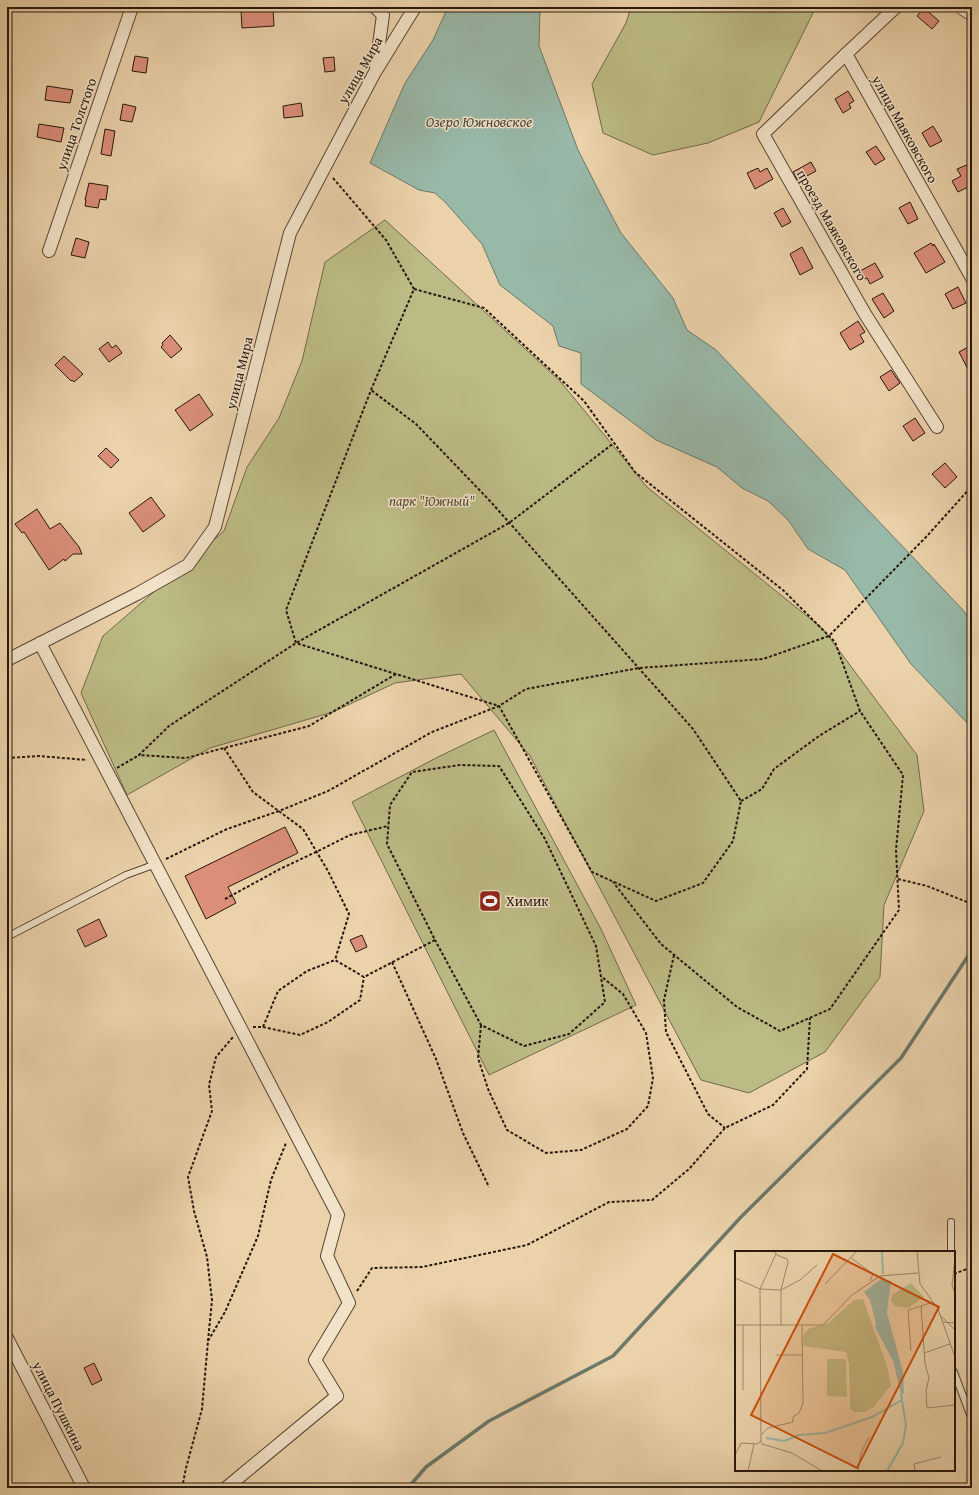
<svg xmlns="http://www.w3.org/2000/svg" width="979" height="1495" font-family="'Gentium Book Plus',serif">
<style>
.green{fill:#bcbb85;stroke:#726a49}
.water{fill:#98b8a8;stroke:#6b786a}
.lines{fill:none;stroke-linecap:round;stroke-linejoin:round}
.stream{stroke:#6b786a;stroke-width:3.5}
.building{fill:#db8f79;stroke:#27180d}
.service-casing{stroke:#584634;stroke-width:8}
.minor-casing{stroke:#584634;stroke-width:14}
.secondary-casing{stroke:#27180d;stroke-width:18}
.path{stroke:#27180d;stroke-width:2;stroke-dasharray:3 2;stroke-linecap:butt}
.service{stroke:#f2e2c8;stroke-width:6}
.minor{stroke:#f2e2c8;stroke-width:12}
.secondary{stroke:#f2e2c8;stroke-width:17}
.labels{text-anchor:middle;stroke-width:3;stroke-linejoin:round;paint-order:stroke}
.street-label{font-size:14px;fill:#27180d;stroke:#f2e2c8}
.park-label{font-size:14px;font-style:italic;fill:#544931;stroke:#f2e2c8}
.poi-label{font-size:14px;fill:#27180d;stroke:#f2e2c8;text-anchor:start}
.water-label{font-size:15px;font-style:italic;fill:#49483c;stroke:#f2e2c8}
.inset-river{fill:none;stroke:#98b8a8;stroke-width:2}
.inset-road{fill:none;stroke:#9d886b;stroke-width:1}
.view{fill:#cb4f0c;fill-opacity:0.15;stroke:#cb4f0c;stroke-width:2}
.inset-edge{fill:none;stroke:#27180d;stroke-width:2}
</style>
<rect width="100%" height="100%" fill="#ebd2aa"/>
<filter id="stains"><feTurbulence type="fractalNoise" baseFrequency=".005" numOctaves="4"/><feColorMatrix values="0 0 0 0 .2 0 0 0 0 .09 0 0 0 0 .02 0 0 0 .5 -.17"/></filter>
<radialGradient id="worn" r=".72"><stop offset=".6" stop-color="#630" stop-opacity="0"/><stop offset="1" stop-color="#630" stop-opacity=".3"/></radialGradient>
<g class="green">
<path d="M631 7H816L759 122 708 143 653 155 603 133 592 84 626 23Z"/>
<path d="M385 220 560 381 647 487 823 629 917 755 924 811 884 905 880 977 825 1052 749 1093 701 1080 530 756 461 674 395 683 333 712 210 748 127 795 81 693 103 636 224 531 247 467 279 418 302 361 325 262Z"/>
<path d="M494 730 601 929 636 1005 489 1075 352 802 438 757Z"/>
</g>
<path class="water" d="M448 7H539L540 10 539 46 578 150 606 205 621 233 673 298 687 330 716 350 963 610 972 623V728L911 664 845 570 808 549 788 520 768 501 742 488 717 467 656 440 581 384V353L559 346 553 326 500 285 482 244 445 202 435 193 419 190 370 163 405 83 433 40Z"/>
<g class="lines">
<path class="stream" d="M408 1488 426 1467 489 1421 613 1356 741 1217 901 1058 972 950"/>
</g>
<g class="building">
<path d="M273 8 274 26 242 28 241 11Z"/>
<path d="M924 8 939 21 932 29 917 16Z"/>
<path d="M135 56 148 58 146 73 132 71Z"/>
<path d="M334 57 335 71 325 72 323 58Z"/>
<path d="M47 86 73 90 70 103 45 100Z"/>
<path d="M848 91 854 101 849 104 851 108 843 113 835 99Z"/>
<path d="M301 103 303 116 284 118 283 106Z"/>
<path d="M123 104 136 107 132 122 120 120Z"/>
<path d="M39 124 64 128 61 142 37 137Z"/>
<path d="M933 126 942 141 930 147 922 133Z"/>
<path d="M105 129 115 131 111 156 101 154Z"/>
<path d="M876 146 885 159 875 165 866 152Z"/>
<path d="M811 162 816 171 798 181 793 172Z"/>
<path d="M969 164 972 170V185L958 192 952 181 961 176 957 169Z"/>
<path d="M758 168 760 172 767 168 773 179 755 189 747 173Z"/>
<path d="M89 183 108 186 106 200 100 199 98 208 85 206 86 200H85Z"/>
<path d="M910 202 918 219 908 224 899 208Z"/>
<path d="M783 208 791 222 782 227 774 213Z"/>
<path d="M76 238 89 242 85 258 71 255Z"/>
<path d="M931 243 933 246 934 244 945 262 926 273 914 253Z"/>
<path d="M802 247 813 268 800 275 790 254Z"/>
<path d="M875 263 883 277 870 284 867 278 865 279 860 271Z"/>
<path d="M958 287 966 303 953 309 945 294Z"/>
<path d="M883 293 894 311 884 318 872 299Z"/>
<path d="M858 321 865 332 860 335 864 342 850 350 840 333Z"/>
<path d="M170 335 182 349 171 358 161 347 163 345 162 343Z"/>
<path d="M108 342 112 348 116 345 122 353 109 362 99 349Z"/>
<path d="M972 345V377L959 352Z"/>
<path d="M64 356 83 374 74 382 72 380 71 381 55 365Z"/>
<path d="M891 370 900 383 889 391 880 377Z"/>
<path d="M199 394 213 415 190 431 175 410Z"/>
<path d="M915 418 925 433 913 441 903 426Z"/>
<path d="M106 448 119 460 111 468 98 456Z"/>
<path d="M945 463 957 477 945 488 932 474Z"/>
<path d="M151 497 165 516 143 532 129 513Z"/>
<path d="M37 509 50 529 60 523 79 547 82 554H73L65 561 64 559 49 570 24 532 22 533 15 524Z"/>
<path d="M285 827 298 853 228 887 236 903 206 919 185 876Z"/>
<path d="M99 919 107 936 85 947 77 930Z"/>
<path d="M362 935 367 947 356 952 350 940Z"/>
<path d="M94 1363 102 1380 92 1385 84 1368Z"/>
</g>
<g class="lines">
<g class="service-casing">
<g id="service">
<path d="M7 937 126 875 156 864"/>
<path d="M951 1252V1222"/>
<path d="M954 1372 972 1420"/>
</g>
</g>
<g class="minor-casing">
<g id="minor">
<path d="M375 7 383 15 376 66"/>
<path d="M896 7 846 54 972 278"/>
<path d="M846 54 763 134 865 314 937 427"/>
<path d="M49 251 132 7"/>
<path d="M40 643 338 1215 327 1256 349 1303 315 1360 337 1396 226 1488"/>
<path d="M7 660 137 594 188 565 215 527 290 233 375 72 415 7"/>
<path d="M7 1338 84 1488"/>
</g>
</g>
<g class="secondary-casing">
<path id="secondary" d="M964 7 972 12"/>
</g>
<g class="path">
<path d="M333 178 386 240 414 289 371 390 286 610 296 643 499 706 592 872 656 901 703 883 733 841 741 801 693 729 490 501 416 424 371 390"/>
<path d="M414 289 484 308 584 401 635 472 784 591 835 642 860 711 903 775 896 850 899 910 830 1009 780 1031 737 1007 661 944 613 882"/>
<path d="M396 674 309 726 186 758 139 755 169 726 296 643 509 523 614 443"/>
<path d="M224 748 253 792 303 829 328 871 349 914 335 960"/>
<path d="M7 758 39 756 87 760"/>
<path d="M117 768 139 755"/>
<path d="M741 801 762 789 774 769 819 736 860 711"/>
<path d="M166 859 227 829 279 811 328 791 432 732 499 706 526 689 639 668 763 659 829 636 927 536 972 486"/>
<path d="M898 879 927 886 972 904"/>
<path d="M225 899 280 869 316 852 350 835 388 826"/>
<path d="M674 955 664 1000 666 1032 708 1114 725 1128"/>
<path d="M392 962 436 1059 463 1133 489 1187"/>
<path d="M481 1025 478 1058 488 1089 507 1130 546 1153 581 1150 627 1129 648 1106 653 1078 646 1033 623 994 602 977"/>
<path d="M253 1027H263L278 991 307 971 335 960 364 977 435 940 387 844 390 805 412 772 460 765 499 766 545 839 596 946 605 1002 569 1034 524 1046 481 1025 435 940"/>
<path d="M263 1027 300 1035 328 1022 360 1000 364 977"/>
<path d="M954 1274 972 1267"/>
<path d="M357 1291 372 1268 422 1267 527 1245 609 1202 652 1200 689 1169 725 1128 773 1105 807 1069 810 1018"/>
<path d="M208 1341 212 1300 207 1257 194 1211 188 1177 212 1111 209 1085 216 1057 233 1037"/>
<path d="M182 1488 186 1468 202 1409 208 1341 225 1312 258 1236 271 1180 286 1143"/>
</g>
<use href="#service" class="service"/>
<use href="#minor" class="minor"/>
<use href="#secondary" class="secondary"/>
</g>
<defs>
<g id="stadium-square" transform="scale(1.15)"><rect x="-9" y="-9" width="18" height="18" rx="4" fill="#8f2418" stroke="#f2e2c8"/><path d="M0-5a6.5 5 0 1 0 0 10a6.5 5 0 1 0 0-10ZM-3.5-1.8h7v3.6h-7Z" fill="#fff"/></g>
</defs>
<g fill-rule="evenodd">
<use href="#stadium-square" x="490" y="901"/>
</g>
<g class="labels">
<g class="street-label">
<text transform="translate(360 70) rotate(-60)" y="5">улица Мира</text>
<text transform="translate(76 124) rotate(-71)" y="5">улица Толстого</text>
<text transform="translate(905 129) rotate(61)" y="5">улица Маяковского</text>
<text transform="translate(832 225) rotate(60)" y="5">проезд Маяковского</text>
<text transform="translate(239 373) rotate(-76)" y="5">улица Мира</text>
<text transform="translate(59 1406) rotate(63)" y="5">улица Пушкина</text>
</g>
<g class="park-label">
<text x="432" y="506">парк "Южный"</text>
</g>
<g class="poi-label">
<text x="506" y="906">Химик</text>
</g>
<g class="water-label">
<text x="479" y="127">Озеро Южновское</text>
</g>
</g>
<g transform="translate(735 1251)">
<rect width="220" height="220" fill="#ebd2aa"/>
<path d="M176 32 189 46 173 57 160 55 156 50 157 44ZM128 48 152 115 156 134 139 156 129 161H119L115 157 114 113 111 101 68 95 69 82 75 77 93 72 119 49ZM92 108H111L112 146 92 145Z" fill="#bcbb85"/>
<path d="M146 28 156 30 152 62 168 121 169 143H166L158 110 140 76 141 73 135 49 129 41Z" fill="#98b8a8"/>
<path class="inset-river" d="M147 0 148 23M31 187 49 190 64 184 90 182 137 166 167 149 166 142M152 220 168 192 171 174 167 149"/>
<path class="inset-road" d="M39 0 42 4 52 8 53 11 46 39V74M182 0 185 33 203 58 220 106M116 7 138 23 135 30M220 8 217 34 220 42M0 27 25 38 46 39 65 29 82 14M90 33 122 0M198 51 186 55 190 112 194 127 191 140 192 157 220 154M204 63 220 79M207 71 220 72M0 74H88L117 44 145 25 183 22M8 74V139M176 100 173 59 186 55M189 102 215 93M41 104H68M26 184 33 177 58 171V166L64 162 68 152 67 74M26 190 25 38 41 3M26 190 27 193 57 202 87 220M0 204 6 192 22 193 26 190M13 220 19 193M123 220 126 202 134 186M180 220 179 213 206 206"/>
<path class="view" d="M98 3 204 56 122 217 16 164Z"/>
<rect width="220" height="220" class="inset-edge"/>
</g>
<rect width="979" height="1495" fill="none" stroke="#ebd2aa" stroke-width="24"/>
<rect x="8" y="8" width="963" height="1479" fill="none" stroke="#27180d" stroke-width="2"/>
<rect x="12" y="12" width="955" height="1471" fill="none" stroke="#27180d"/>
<rect width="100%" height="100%" filter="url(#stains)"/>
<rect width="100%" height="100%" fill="url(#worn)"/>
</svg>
